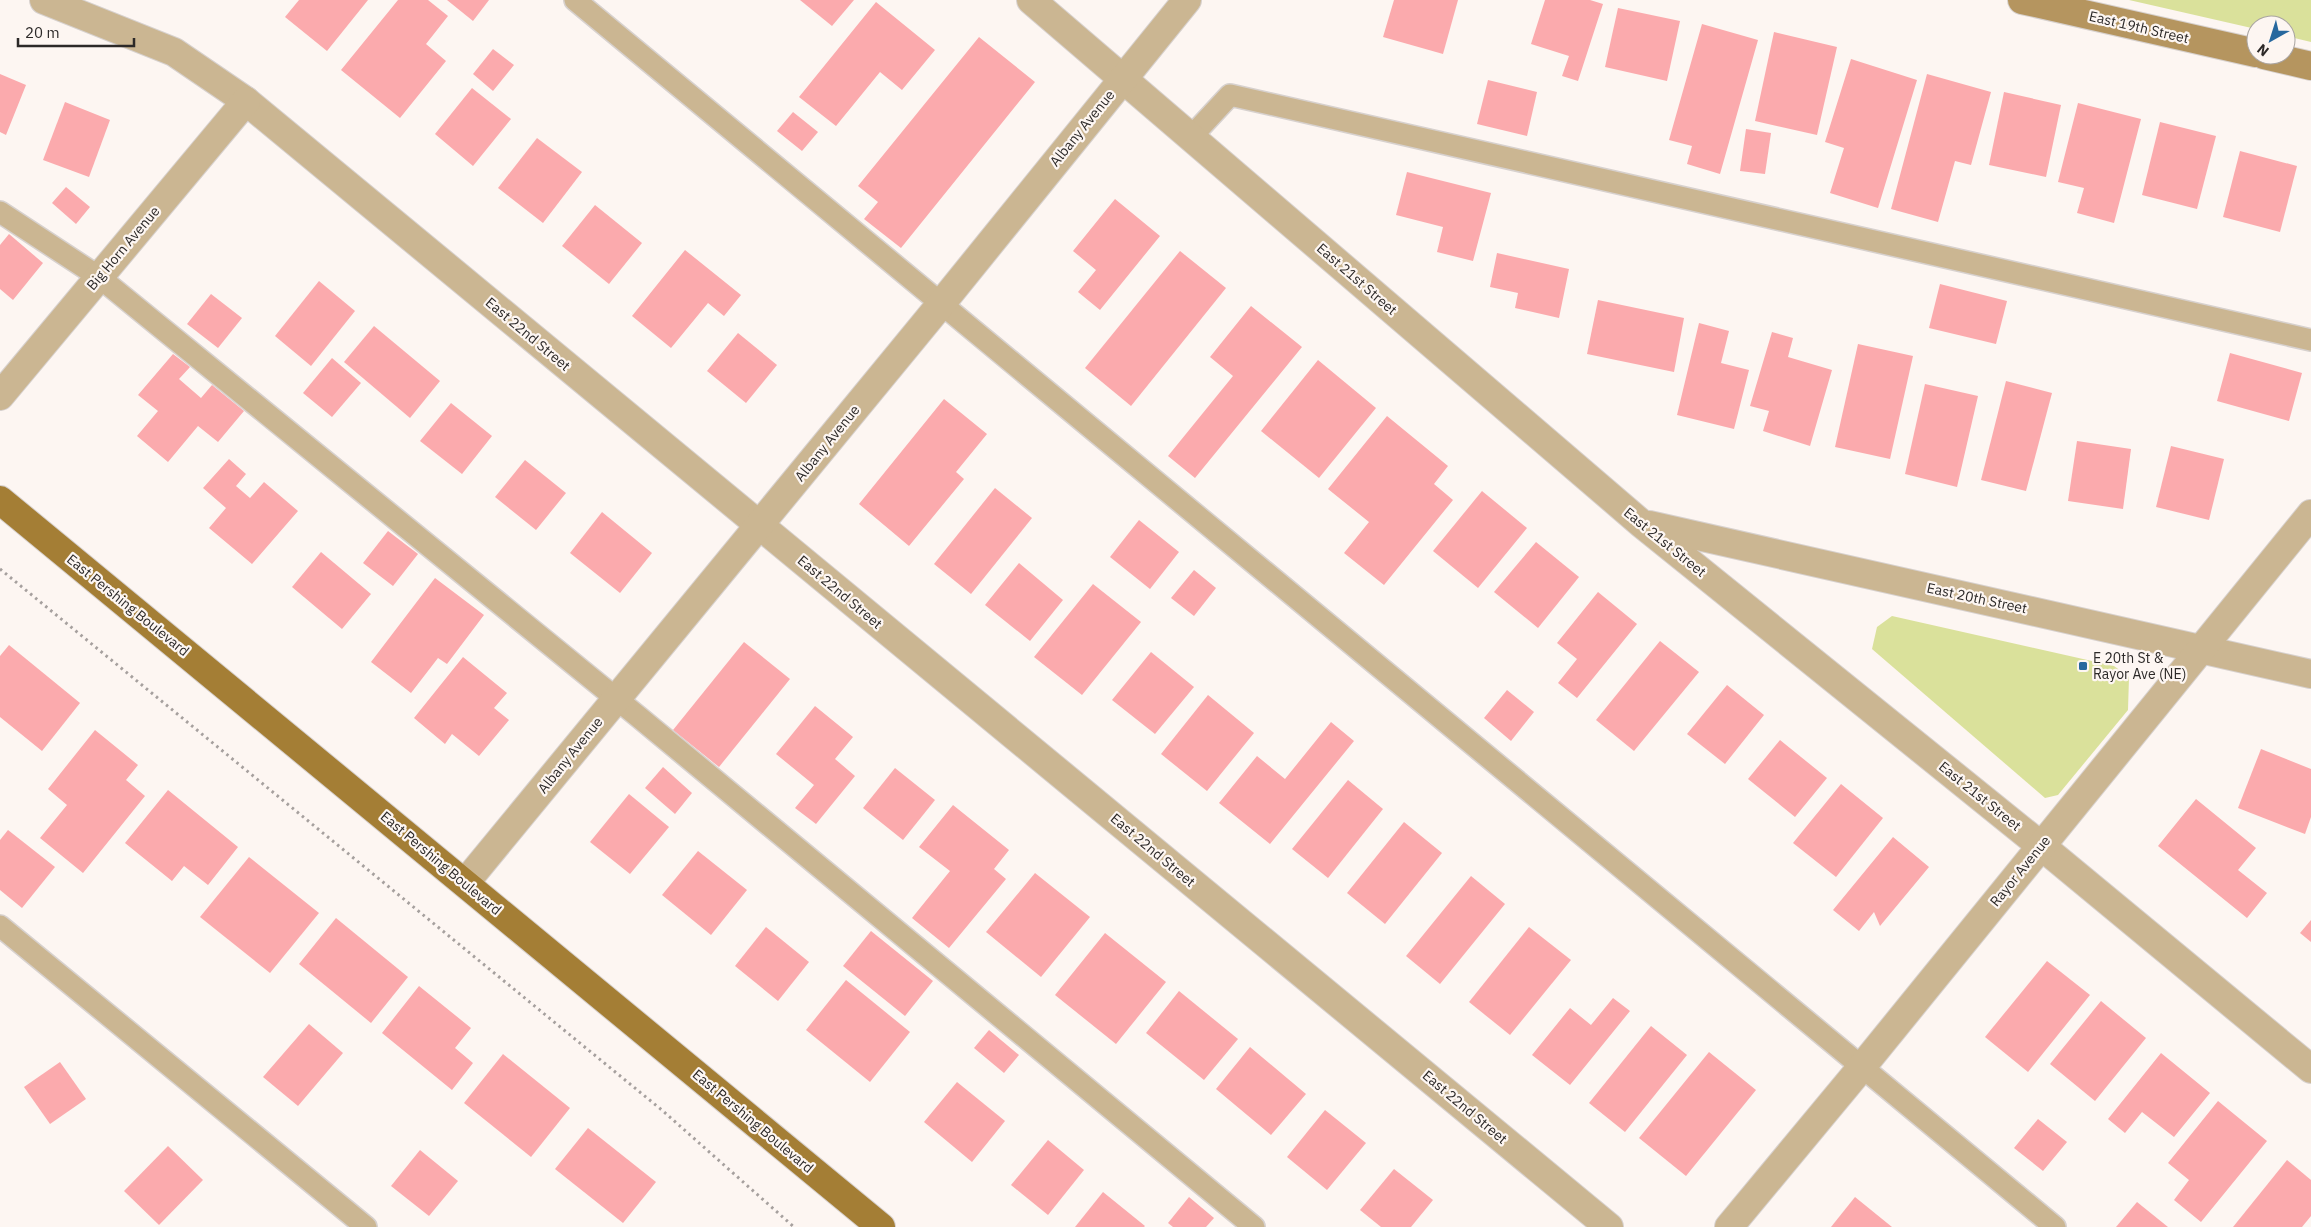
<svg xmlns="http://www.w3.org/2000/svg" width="2311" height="1227" font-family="'IBM Plex Sans',sans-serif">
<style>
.green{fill:#dae19b}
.building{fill:#fbaaad}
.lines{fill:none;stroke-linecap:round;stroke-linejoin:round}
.service-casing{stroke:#d7d1ce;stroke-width:24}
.minor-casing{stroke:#d7d1ce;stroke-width:30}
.secondary-casing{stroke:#d7d1ce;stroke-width:30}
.primary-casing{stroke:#d7d1ce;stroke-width:30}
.path{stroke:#a6a09e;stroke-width:3;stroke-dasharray:2.5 4;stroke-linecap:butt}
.service{stroke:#cbb692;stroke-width:21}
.minor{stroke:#cbb692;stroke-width:28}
.secondary{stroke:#b5955f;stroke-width:28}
.primary{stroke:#a47e35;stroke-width:28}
.poi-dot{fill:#27689e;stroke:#fdf6f2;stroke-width:2}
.labels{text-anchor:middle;stroke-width:4.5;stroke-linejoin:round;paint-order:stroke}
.street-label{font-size:14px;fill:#2c2928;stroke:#fdf6f2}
.poi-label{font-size:14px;fill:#2c2928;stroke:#fdf6f2;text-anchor:start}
</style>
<rect width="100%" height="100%" fill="#fdf6f2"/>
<g class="green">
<path d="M2129 0H2311V42L2286 36V25H2256V29Z"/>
<path d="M1892 616 2114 666 2129 677 2128 710 2058 795 2045 798 1872 649 1877 627Z"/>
</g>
<g class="building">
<path d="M299 0H368L327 51 285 17Z"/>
<path d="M398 0H428L448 16 426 44 446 61 400 118 341 70Z"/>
<path d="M447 0H489L473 21Z"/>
<path d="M800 0H854L832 26Z"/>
<path d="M1394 0H1458L1443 54 1383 37Z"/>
<path d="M1545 0H1590L1603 4 1578 81 1562 76 1569 56 1531 44Z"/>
<path d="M876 2 935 50 902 90 880 72 836 126 799 97Z"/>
<path d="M1618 8 1680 21 1667 81 1605 67Z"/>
<path d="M1702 24 1758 40 1720 174 1687 164 1692 146 1669 140Z"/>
<path d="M1774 32 1837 47 1817 135 1755 121Z"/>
<path d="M979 37 1035 82 901 248 864 219 878 202 858 186Z"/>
<path d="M493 49 514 65 493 91 473 74Z"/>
<path d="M1851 59 1917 80 1878 208 1830 193 1844 148 1825 142Z"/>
<path d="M0 74 26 85 6 135 0 132Z"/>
<path d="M1927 74 1991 92 1971 165 1955 161 1938 222 1891 209Z"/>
<path d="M1488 80 1537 92 1527 136 1477 124Z"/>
<path d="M472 88 511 119 473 166 435 134Z"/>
<path d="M2004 92 2061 105 2046 177 1989 165Z"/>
<path d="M65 102 110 120 89 177 43 160Z"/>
<path d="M2078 103 2141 119 2114 223 2077 213 2084 188 2058 182Z"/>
<path d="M793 112 818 132 802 151 777 131Z"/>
<path d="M2160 122 2216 136 2197 209 2142 195Z"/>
<path d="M1746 129 1771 133 1765 174 1740 171Z"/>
<path d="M537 138 582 172 543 223 498 188Z"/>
<path d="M2240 151 2297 166 2280 232 2223 217Z"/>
<path d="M1407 172 1491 193 1473 261 1437 252 1443 227 1396 215Z"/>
<path d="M66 187 90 207 76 224 52 203Z"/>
<path d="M1115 199 1160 236 1100 310 1078 292 1096 270 1073 251Z"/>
<path d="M595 205 642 243 609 284 562 246Z"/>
<path d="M9 234 43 263 13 300 0 289V245Z"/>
<path d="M685 250 741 295 724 316 708 303 671 348 632 316Z"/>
<path d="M1180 251 1226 288 1131 406 1085 368Z"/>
<path d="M1497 253 1569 269 1559 318 1515 308 1518 293 1490 287Z"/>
<path d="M319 281 355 311 311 366 275 336Z"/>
<path d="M1940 284 2007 301 1996 344 1929 328Z"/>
<path d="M211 294 242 318 218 348 187 324Z"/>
<path d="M1598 300 1684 318 1674 372 1587 354Z"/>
<path d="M1251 306 1302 347 1195 478 1168 456 1233 376 1210 357Z"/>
<path d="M1699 323 1729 331 1721 363 1749 370 1734 429 1677 415Z"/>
<path d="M374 326 440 381 410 418 344 362Z"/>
<path d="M1772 332 1793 338 1788 357 1832 370 1810 446 1763 431 1769 411 1750 406Z"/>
<path d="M738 333 777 365 746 403 707 371Z"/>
<path d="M1858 344 1913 356 1890 459 1835 447Z"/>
<path d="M2230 353 2302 373 2289 421 2217 401Z"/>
<path d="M173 354 190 367 179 379 201 398 212 385 244 411 218 442 198 426 168 462 137 436 158 411 138 395Z"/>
<path d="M332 358 361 383 332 417 303 393Z"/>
<path d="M1318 360 1376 408 1319 478 1261 431Z"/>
<path d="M2006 381 2052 393 2026 491 1981 480Z"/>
<path d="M1925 384 1978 396 1957 487 1905 474Z"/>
<path d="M944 399 987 434 956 472 964 479 909 546 859 504Z"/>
<path d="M451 403 492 436 462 474 420 441Z"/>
<path d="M1387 416 1448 466 1434 484 1453 500 1384 585 1344 553 1369 522 1328 489Z"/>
<path d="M2077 441 2131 449 2123 509 2068 501Z"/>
<path d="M2171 446 2224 459 2209 520 2156 507Z"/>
<path d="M229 459 246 474 236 486 250 498 264 482 298 511 252 564 209 528 226 508 203 488Z"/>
<path d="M525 460 566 493 536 530 495 497Z"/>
<path d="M995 488 1032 518 971 594 934 564Z"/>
<path d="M1482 491 1527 528 1478 588 1433 551Z"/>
<path d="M602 512 652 553 620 593 570 553Z"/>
<path d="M1139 520 1179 552 1150 589 1110 557Z"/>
<path d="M388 531 418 554 393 586 363 563Z"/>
<path d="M1536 542 1579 577 1538 628 1494 592Z"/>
<path d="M321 552 371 594 342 629 292 587Z"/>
<path d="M1019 563 1063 600 1030 641 985 605Z"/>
<path d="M1194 570 1216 588 1194 616 1171 598Z"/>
<path d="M435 578 484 615 447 664 438 658 411 693 371 662Z"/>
<path d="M1093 584 1141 622 1082 695 1034 657Z"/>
<path d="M1598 592 1637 624 1577 698 1558 683 1577 659 1557 643Z"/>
<path d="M1660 641 1699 672 1634 751 1596 720Z"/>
<path d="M744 642 790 679 719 767 673 730Z"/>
<path d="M9 645 80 703 42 751 0 717V656Z"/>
<path d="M1151 652 1194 687 1155 734 1112 700Z"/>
<path d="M463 657 507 693 494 708 509 720 479 756 452 734 445 744 414 718Z"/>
<path d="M1727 685 1764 715 1725 764 1687 734Z"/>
<path d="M1507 690 1534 712 1511 741 1484 718Z"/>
<path d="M1208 695 1254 733 1207 791 1161 754Z"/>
<path d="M815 706 853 737 835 759 855 776 816 824 795 808 814 785 776 754Z"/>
<path d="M1331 722 1354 741 1270 844 1219 803 1257 756 1285 779Z"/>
<path d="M95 730 138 765 126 780 145 796 83 873 40 838 67 805 48 789Z"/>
<path d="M1780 740 1827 778 1795 817 1748 779Z"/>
<path d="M2261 749 2311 769V817L2305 834 2238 808Z"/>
<path d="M663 767 692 793 675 814 645 788Z"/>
<path d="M895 768 935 800 903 840 863 808Z"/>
<path d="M1348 780 1383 809 1328 878 1292 849Z"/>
<path d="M1841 784 1883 818 1836 877 1793 843Z"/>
<path d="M168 790 238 847 208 885 184 866 172 881 125 843Z"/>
<path d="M629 794 669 827 630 874 590 842Z"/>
<path d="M2196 799 2256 848 2238 870 2267 893 2247 918 2158 846Z"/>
<path d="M953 805 1009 850 994 869 1006 879 949 948 912 918 950 871 919 847Z"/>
<path d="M1404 822 1442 853 1385 924 1347 893Z"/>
<path d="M8 830 55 867 22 908 0 890V840Z"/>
<path d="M1893 837 1929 867 1880 926 1874 912 1859 931 1833 910Z"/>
<path d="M698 851 747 890 711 935 662 895Z"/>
<path d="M249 857 319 913 270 973 200 917Z"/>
<path d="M1035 873 1090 917 1041 977 986 932Z"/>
<path d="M1471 876 1505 904 1440 984 1406 956Z"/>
<path d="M336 918 408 977 371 1023 299 964Z"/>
<path d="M2311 920V942L2300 933Z"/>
<path d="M766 927 809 962 778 1001 735 966Z"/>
<path d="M1529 927 1571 960 1510 1035 1469 1002Z"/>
<path d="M871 931 933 981 905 1016 843 966Z"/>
<path d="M1105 933 1166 982 1116 1044 1055 995Z"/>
<path d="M2047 961 2090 995 2028 1072 1985 1037Z"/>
<path d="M846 980 910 1032 870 1082 806 1030Z"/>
<path d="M419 986 471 1028 455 1048 473 1063 452 1090 382 1033Z"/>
<path d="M1179 991 1238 1039 1204 1080 1146 1033Z"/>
<path d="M1613 998 1630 1011 1570 1085 1532 1055 1570 1008 1591 1025Z"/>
<path d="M2101 1001 2146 1038 2095 1101 2050 1064Z"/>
<path d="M309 1024 343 1053 298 1106 263 1077Z"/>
<path d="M1651 1026 1687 1055 1625 1132 1589 1103Z"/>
<path d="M989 1030 1019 1055 1004 1073 974 1048Z"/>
<path d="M1250 1047 1306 1094 1271 1135 1216 1089Z"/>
<path d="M1709 1052 1756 1090 1686 1176 1639 1138Z"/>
<path d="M2161 1053 2210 1093 2174 1137 2142 1112 2125 1133 2108 1119Z"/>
<path d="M503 1054 570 1108 531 1157 464 1103Z"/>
<path d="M60 1062 86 1099 50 1124 24 1087Z"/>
<path d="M957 1082 1005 1121 972 1162 924 1122Z"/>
<path d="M2218 1101 2267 1141 2201 1222 2174 1200 2189 1180 2168 1163Z"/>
<path d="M1325 1110 1366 1143 1327 1190 1287 1157Z"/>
<path d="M2038 1119 2067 1142 2043 1171 2014 1148Z"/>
<path d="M588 1128 656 1182 623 1223 555 1169Z"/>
<path d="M1048 1140 1084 1170 1048 1215 1011 1185Z"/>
<path d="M168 1146 203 1180 159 1225 124 1191Z"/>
<path d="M420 1150 458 1181 429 1216 391 1186Z"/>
<path d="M2287 1160 2311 1180V1216L2302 1227H2233Z"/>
<path d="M1394 1169 1433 1200 1411 1227H1381L1360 1210Z"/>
<path d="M1103 1192 1145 1226 1144 1227H1075Z"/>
<path d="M1189 1197 1214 1218 1206 1227H1173L1168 1223Z"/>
<path d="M1855 1197 1892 1227H1831Z"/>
<path d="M2137 1202 2168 1227H2116Z"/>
</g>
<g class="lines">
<g class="service-casing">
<g id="service">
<path d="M575 0 2055 1227"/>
<path d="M1191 137 1230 95 2311 340"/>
<path d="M0 212 99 277 640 718 1254 1227"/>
<path d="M0 926 366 1227"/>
</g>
</g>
<g class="minor-casing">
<g id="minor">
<path d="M44 0 174 52 246 101 1609 1227"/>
<path d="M1031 0 1642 524 2040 845 2311 1069"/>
<path d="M0 396 246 101"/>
<path d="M1649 525 2311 674"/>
<path d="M465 883 941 304 1187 0"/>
<path d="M1729 1227 1861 1068 2311 514"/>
</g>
</g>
<g class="secondary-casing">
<g id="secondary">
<path d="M2022 0 2256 53"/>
<path d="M2264 55 2311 66"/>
</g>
</g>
<g class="primary-casing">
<path id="primary" d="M0 500 881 1227"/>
</g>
<path class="path" d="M0 569 663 1111 794 1227"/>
<use href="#service" class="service"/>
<use href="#minor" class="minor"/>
<use href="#secondary" class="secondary"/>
<use href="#primary" class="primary"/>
</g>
<rect class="poi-dot" x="2078" y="661" width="10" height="10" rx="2.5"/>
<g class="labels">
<g class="street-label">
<text transform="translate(2139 27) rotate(13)" y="5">East 19th Street</text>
<text transform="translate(1082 128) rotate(-51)" y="5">Albany Avenue</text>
<text transform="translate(123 248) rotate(-50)" y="5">Big Horn Avenue</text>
<text transform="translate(1357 279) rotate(41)" y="5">East 21st Street</text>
<text transform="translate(528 334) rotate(40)" y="5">East 22nd Street</text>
<text transform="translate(827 443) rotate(-51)" y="5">Albany Avenue</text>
<text transform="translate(1665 542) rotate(39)" y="5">East 21st Street</text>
<text transform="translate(840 592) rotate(40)" y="5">East 22nd Street</text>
<text transform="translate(1977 598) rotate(12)" y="5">East 20th Street</text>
<text transform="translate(128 605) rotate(39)" y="5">East Pershing Boulevard</text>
<text transform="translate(570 755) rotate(-51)" y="5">Albany Avenue</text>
<text transform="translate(1980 796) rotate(39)" y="5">East 21st Street</text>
<text transform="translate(1153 850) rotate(40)" y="5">East 22nd Street</text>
<text transform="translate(441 863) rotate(40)" y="5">East Pershing Boulevard</text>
<text transform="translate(2020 871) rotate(-51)" y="5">Rayor Avenue</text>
<text transform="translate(1465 1107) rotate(40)" y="5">East 22nd Street</text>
<text transform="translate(753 1121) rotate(40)" y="5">East Pershing Boulevard</text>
</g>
<g class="poi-label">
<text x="2093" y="663">E 20th St &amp;<tspan x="2093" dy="16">Rayor Ave (NE)</tspan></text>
</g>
</g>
<g transform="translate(2271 40) rotate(219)"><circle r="24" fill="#fdf6f2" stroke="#a9a4a1"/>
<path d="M0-4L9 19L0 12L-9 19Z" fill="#27689e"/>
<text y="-8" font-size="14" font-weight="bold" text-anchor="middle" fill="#2c2928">N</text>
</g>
<path d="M18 38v8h116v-8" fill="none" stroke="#2c2928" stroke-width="2.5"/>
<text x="25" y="38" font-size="15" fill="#2c2928" stroke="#fdf6f2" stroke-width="4" paint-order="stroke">20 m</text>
</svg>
